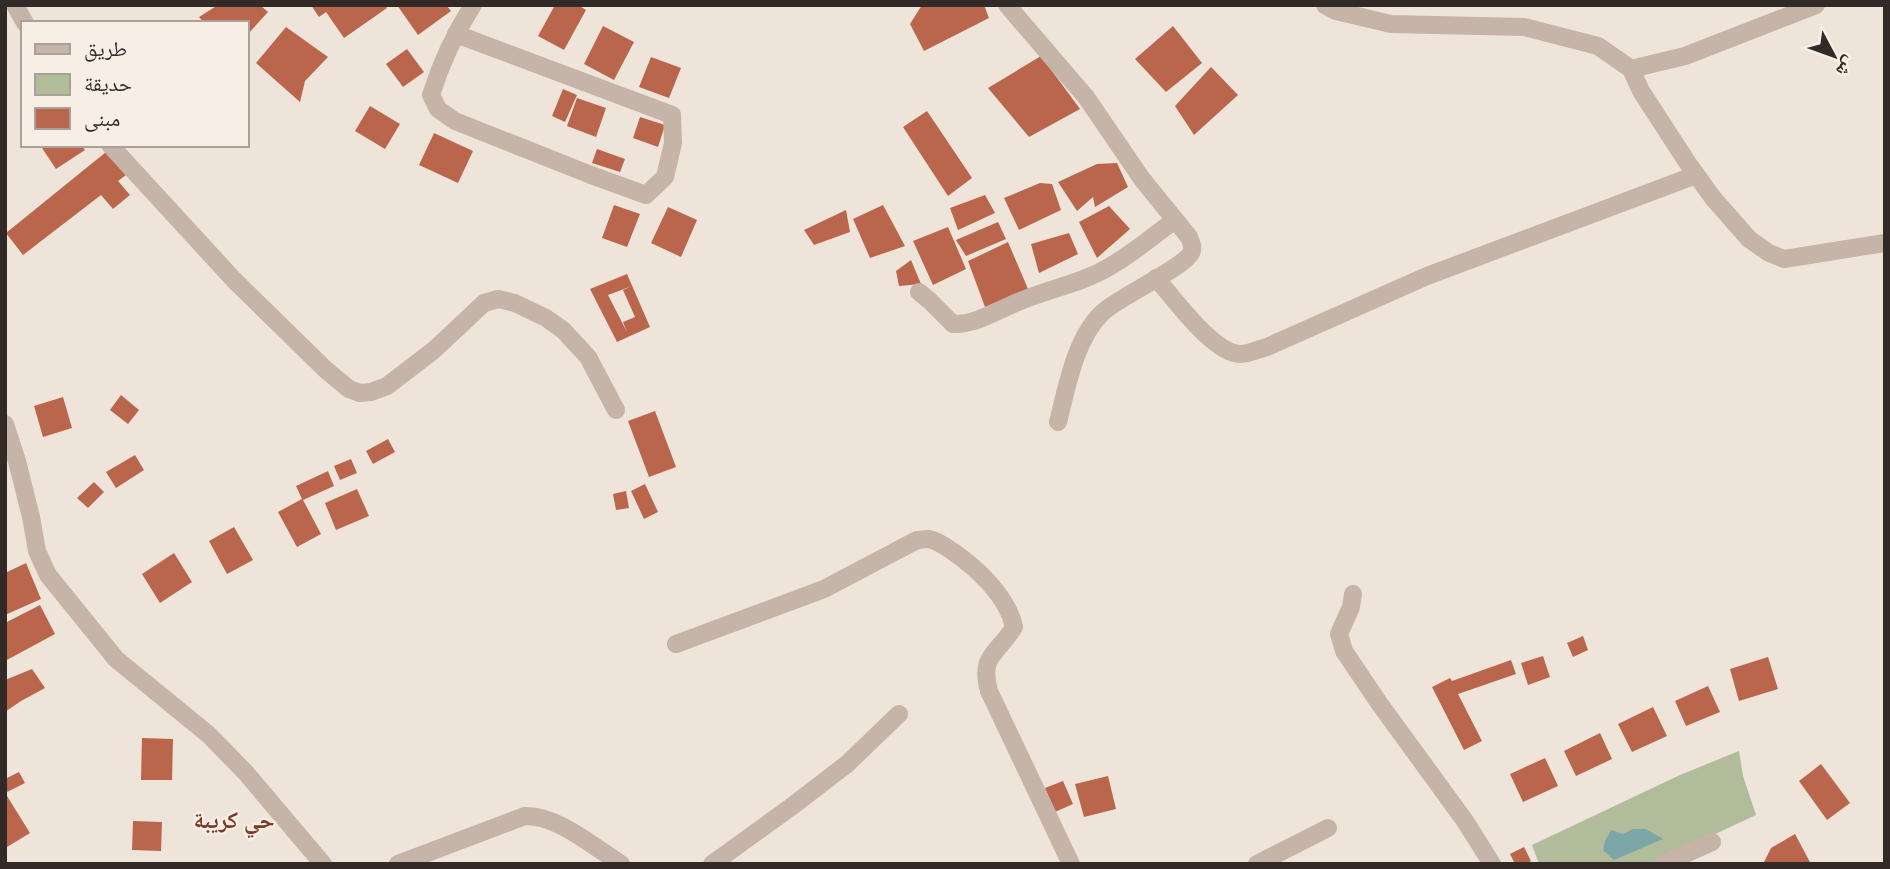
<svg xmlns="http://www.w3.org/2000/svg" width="1890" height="869" font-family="'PT Sans','Noto Naskh Arabic',sans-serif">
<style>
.green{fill:#b1bc9b}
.water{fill:#7ba7a8}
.building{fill:#ba664c;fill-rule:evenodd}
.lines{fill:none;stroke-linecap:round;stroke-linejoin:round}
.minor{stroke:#c5b4a7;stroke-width:18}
.labels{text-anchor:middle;stroke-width:5;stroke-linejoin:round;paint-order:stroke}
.neighbourhood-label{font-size:23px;font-weight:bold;fill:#793a28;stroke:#f7eee5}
</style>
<rect width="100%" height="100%" fill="#eee4da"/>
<path class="green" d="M1739 751 1743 776 1756 815 1651 864H1539L1532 845 1680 775Z"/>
<path class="water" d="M1633 829H1646L1663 839 1614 860 1603 850 1605 841 1611 830 1623 834Z"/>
<g class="building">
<path d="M218 5H260L268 12 247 35V23H204L199 17Z"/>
<path d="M311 5H385L387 8 344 38 326 12 319 17Z"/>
<path d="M397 5H446L451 11 418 35Z"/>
<path d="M555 5H578L586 10 564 50 538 36Z"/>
<path d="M922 5H984L989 18 924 51 910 24Z"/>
<path d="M603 26 634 42 614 80 584 64Z"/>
<path d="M1173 26 1202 63 1166 92 1135 59Z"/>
<path d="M286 27 328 57 305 81 300 102 256 63Z"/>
<path d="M407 49 424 72 403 87 386 64Z"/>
<path d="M1041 56 1080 109 1029 137 988 88Z"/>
<path d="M651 57 681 68 669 98 639 87Z"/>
<path d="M1211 67 1238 95 1194 135 1175 106Z"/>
<path d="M563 89 577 95 565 122 552 116Z"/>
<path d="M577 98 606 108 596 137 567 126Z"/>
<path d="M370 106 400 124 385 149 355 131Z"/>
<path d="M927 111 972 178 948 196 903 127Z"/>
<path d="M640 117 665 125 658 147 633 138Z"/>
<path d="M434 133 473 151 458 183 419 165Z"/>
<path d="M40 145H81L85 150 56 169Z"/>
<path d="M597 149 625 159 620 172 592 163Z"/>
<path d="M106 152 126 175 118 181 130 195 113 209 101 195 23 255 6 233Z"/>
<path d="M1117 163 1128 187 1095 207 1093 197 1077 211 1058 182 1097 164Z"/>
<path d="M1040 183 1052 184 1061 210 1019 230 1004 198Z"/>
<path d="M985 195 995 213 958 230 950 208Z"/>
<path d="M614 205 640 214 627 247 602 238Z"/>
<path d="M883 205 905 246 870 258 853 219Z"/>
<path d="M1109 206 1130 229 1097 258 1079 222Z"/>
<path d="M668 207 697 220 681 257 651 243Z"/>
<path d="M846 210 850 232 814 245 804 230Z"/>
<path d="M998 222 1006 239 966 256 956 240Z"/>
<path d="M948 227 966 269 933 285 913 241Z"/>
<path d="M1069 233 1078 254 1039 273 1031 244Z"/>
<path d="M1008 242 1028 289 985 307 968 261Z"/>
<path d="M911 260 921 284 899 286 896 271Z"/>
<path d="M627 274 650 327 617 342 590 289ZM632 286 623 290 635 317 623 322 627 332 608 295Z"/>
<path d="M121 395 139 410 128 424 110 410Z"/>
<path d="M63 397 72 428 43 437 34 406Z"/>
<path d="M655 411 676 467 649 477 628 421Z"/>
<path d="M388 439 395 452 373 464 366 451Z"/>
<path d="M135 455 144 470 116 488 106 472Z"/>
<path d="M351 459 357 473 340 480 334 466Z"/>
<path d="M328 471 334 486 303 500 321 534 297 547 278 512 302 499 296 486Z"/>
<path d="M94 482 104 492 88 508 77 498Z"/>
<path d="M645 484 658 512 644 519 631 491Z"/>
<path d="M357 489 369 516 336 530 325 503Z"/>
<path d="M626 491 629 508 616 510 613 494Z"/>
<path d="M234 527 253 560 227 574 209 541Z"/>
<path d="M174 553 192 582 160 603 142 574Z"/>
<path d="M26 563 41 599 5 615V573Z"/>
<path d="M40 605 55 634 5 661V623Z"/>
<path d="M1583 636 1588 650 1573 657 1567 643Z"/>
<path d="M1543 656 1550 677 1528 685 1521 663Z"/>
<path d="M1768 657 1778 689 1739 701 1730 669Z"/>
<path d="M1511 660 1516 674 1458 694 1482 741 1464 750 1432 687 1450 678 1452 681Z"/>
<path d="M32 669 45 688 21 701 5 712V680Z"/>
<path d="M1708 686 1720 712 1686 726 1675 701Z"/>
<path d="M1653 707 1667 736 1632 752 1618 724Z"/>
<path d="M1600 733 1612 759 1576 776 1564 751Z"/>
<path d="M142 738 173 739 172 780H141Z"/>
<path d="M1545 758 1558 786 1523 802 1510 774Z"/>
<path d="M1821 764 1850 803 1827 820 1799 781Z"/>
<path d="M19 772 25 783 5 793V779Z"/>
<path d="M1108 776 1116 809 1084 817 1075 784Z"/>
<path d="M1063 781 1073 804 1055 812 1045 788Z"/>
<path d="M7 796 30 833 7 847 5 844V797Z"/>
<path d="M133 821 162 822 161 851 132 850Z"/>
<path d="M1795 834 1811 864H1763L1771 848Z"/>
<path d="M1524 847 1531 861 1526 864H1515L1510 854Z"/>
</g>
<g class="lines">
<g class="minor">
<path d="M15 5 25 23"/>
<path d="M1007 5 1086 97 1142 179 1189 237C1191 242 1194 247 1191 253 1182 269 1120 296 1102 313 1075 339 1067 387 1058 422"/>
<path d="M1325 5 1336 11 1391 24 1524 27 1598 46 1631 69 1641 91 1687 162 1713 198 1749 239 1769 253 1784 259 1885 243"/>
<path d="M456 34 672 115 673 143 665 177 646 195 591 175 455 121 438 109 431 95C441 63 455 33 473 5"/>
<path d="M1631 69 1685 56 1816 5"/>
<path d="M110 145 234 280 326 370 349 389 360 393 371 392 387 386 434 350 484 303 498 299 515 303 546 318 563 330 588 357 616 410"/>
<path d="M1156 278C1173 297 1214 355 1241 354 1249 354 1259 349 1267 347L1427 276 1696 175"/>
<path d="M919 292 930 301 953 324C977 325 1001 308 1023 300 1052 288 1082 283 1109 267 1132 254 1153 236 1175 220"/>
<path d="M5 424 17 461 31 517 37 551 48 575 116 659 209 735 246 773 323 864"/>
<path d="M1353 594 1351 607 1339 634 1344 651 1379 703 1465 821 1492 864"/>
<path d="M676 644 824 589 917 540C920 540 924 539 928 539 936 540 945 546 952 551 977 568 1008 597 1014 627 998 654 979 655 989 691L1071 864"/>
<path d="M398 864 525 816C557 815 594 847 621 864"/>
<path d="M712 864 791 807 847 764 899 714"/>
<path d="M1257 864 1328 828"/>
<path d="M1663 864 1712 842"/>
</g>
</g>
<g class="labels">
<g class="neighbourhood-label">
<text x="234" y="828">حي كريبة</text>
</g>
</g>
<rect width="1890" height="869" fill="none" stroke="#322a27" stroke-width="14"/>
<rect x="21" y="21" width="228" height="126" fill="#f7eee5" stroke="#a8a099" stroke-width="2"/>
<rect x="35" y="44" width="35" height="10" fill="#c5b4a7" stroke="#a8a099" stroke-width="2"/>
<text x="84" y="56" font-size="21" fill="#322a27">طريق</text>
<rect x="35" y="74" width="35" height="21" fill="#b1bc9b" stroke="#a8a099" stroke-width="2"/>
<text x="84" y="91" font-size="21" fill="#322a27">حديقة</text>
<rect x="35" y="108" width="35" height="21" fill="#ba664c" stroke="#a8a099" stroke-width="2"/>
<text x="84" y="126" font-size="21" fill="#322a27">مبنى</text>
<g transform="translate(1834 56) rotate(131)" stroke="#f7eee5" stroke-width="5" paint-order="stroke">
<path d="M0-5L12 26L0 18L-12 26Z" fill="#322a27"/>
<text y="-10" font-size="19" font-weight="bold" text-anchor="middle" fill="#322a27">ش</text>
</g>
</svg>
